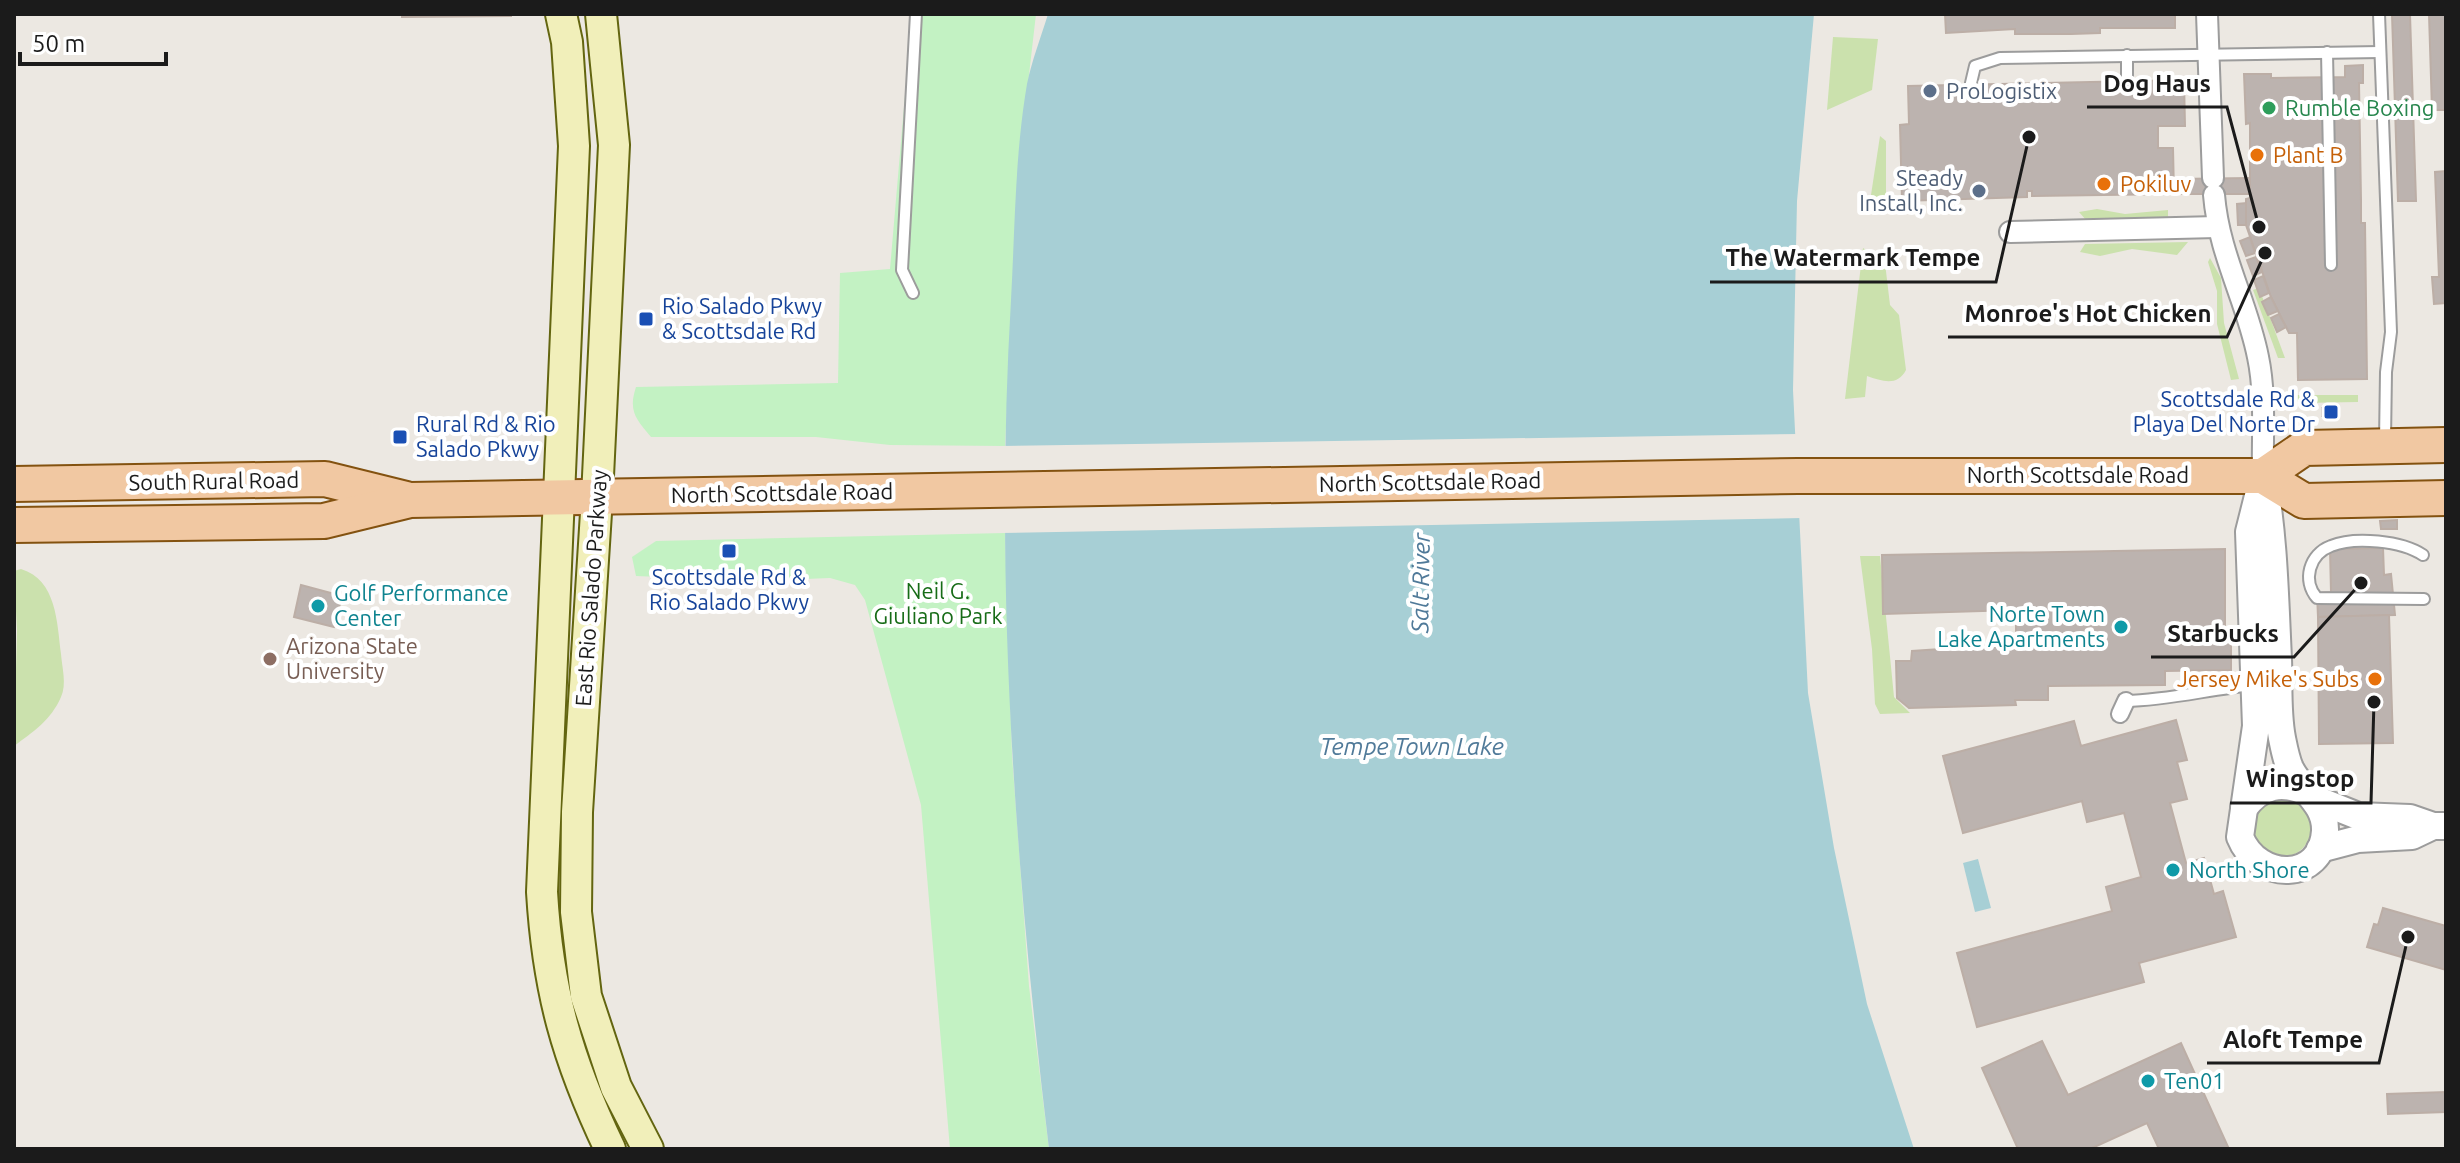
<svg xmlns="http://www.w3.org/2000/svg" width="2460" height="1163" font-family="Ubuntu,sans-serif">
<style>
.grass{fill:#cbe1ad}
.park{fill:#c3f2c3}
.water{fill:#a7cfd5}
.pier{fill:#ece8e2}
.building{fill:#bcb3af;stroke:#bcaea6;stroke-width:2}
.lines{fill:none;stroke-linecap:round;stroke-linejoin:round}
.service-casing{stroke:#9c9c9c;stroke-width:14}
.pedestrian-casing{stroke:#9c9c9c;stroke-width:20}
.minor-casing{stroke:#9c9c9c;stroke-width:24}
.tertiary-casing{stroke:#9c9c9c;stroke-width:30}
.secondary-casing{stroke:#636510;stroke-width:34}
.primary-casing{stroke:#835210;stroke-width:38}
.service{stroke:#fff;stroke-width:10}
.pedestrian{stroke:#fff;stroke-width:16}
.minor{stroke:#fff;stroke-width:20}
.tertiary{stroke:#fff;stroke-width:26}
.secondary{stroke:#f1efba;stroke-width:30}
.primary{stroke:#f1c8a2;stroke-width:34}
.service-dot{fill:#5c6f8a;stroke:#fff;stroke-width:3}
.leisure-dot{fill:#2e9e5b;stroke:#fff;stroke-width:3}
.food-dot{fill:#e8710a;stroke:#fff;stroke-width:3}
.transit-dot{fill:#1a4fb4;stroke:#fff;stroke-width:3}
.culture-dot{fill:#0f9aa8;stroke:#fff;stroke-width:3}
.education-dot{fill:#8d6e63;stroke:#fff;stroke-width:3}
.labels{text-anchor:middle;stroke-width:8;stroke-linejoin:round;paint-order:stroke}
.service-label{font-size:22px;fill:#4e5e75;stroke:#fff;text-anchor:start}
.leisure-label{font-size:22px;fill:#27864d;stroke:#fff;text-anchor:start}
.food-label{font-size:22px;fill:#c56008;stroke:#fff;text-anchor:start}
.transit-label{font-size:22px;fill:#164399;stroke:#fff;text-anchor:start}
.street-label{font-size:22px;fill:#1b1b1b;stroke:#fff}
.park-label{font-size:22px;fill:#176c17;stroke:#fff}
.culture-label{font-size:22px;fill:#0d838f;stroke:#fff;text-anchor:start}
.education-label{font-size:22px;fill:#785e54;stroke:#fff;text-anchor:start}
.water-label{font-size:24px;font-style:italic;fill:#507a99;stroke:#fff}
.leader{fill:none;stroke:#1b1b1b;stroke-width:3}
.callout-dot{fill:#1b1b1b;stroke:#fff;stroke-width:3}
.callout-label{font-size:24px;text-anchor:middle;font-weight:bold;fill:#1b1b1b;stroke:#fff;stroke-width:8;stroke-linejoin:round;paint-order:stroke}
</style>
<rect width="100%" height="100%" fill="#ece8e2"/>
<g class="grass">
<path d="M1833 37 1878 39 1872 90 1827 110Z"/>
<path d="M1880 136 1886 141V199L1869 208Z"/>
<path d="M2097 209 2125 214 2168 210V219L2087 221 2079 212Z"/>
<path d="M2188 242 2177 255 2132 249 2100 256 2080 252 2085 244Z"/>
<path d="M1863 248 1885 263 1890 305 1899 315 1906 370C1897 387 1882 381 1867 376L1865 397 1845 399Z"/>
<path d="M2210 258 2221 278 2224 323 2239 379 2231 380 2217 324V291L2208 262Z"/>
<path d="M2259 288 2285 358H2278L2253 290Z"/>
<path d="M2297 395H2358V402L2301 403 2293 400Z"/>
<path d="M1860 556H1880L1894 697 1910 713 1880 714 1875 704 1872 649Z"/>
<path d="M21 569C57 580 57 623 61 654 62 668 67 684 61 697 51 720 33 732 14 746L17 631 14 571Z"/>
<circle cx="2282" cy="828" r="29"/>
</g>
<g class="park">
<path d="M912 14H1036L1020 153 1005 446 890 445 816 437H651C636 419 628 411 636 387L838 383 840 273 890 269Z"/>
<path d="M1005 533 1012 755 1029 986 1049 1149H950L921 805 865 600 855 585 830 578 757 581 636 576 632 557 656 541Z"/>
</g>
<g class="water">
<path d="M1048 14H1814L1797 201 1793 390 1808 693 1834 848 1867 1004 1914 1149H1049C1015 868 994 584 1011 300 1015 228 1015 154 1027 84 1032 60 1041 37 1048 14Z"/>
<path d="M1978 859 1991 908 1975 912 1963 863Z"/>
</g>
<path class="pier" d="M1799 434 1802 518 1001 533V446Z"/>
<g class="building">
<path d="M402 14H511V16L402 17Z"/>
<path d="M1945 14H2175V28H2100V33L2071 34H2015V29L1946 33Z"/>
<path d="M2392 14H2410L2416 201H2398Z"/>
<path d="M2429 14H2446V110H2432Z"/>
<path d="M2363 65V83H2359L2361 200V223H2365L2367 379 2298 380 2297 333H2289L2271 297 2246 225V199L2250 198V123L2246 124 2244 74H2271V78L2345 77V66Z"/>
<path d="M2184 80 2185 126H2158V148H2173L2174 194 2032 196V191H2027V197L1902 201 1900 125 1909 124 1908 86Z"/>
<path d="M2446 171V303L2434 304 2432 277H2439L2435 172Z"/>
<path d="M2250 178V194H2174V179Z"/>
<path d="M2246 203V225H2238L2237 204Z"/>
<path d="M2250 237 2255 253 2246 256 2240 241Z"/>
<path d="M2256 257 2262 272 2253 276 2247 260Z"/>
<path d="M2263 276 2269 293 2260 297 2254 280Z"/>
<path d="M2271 297 2278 311 2268 315 2262 302Z"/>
<path d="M2279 314 2286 327 2277 332 2271 318Z"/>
<path d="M2338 407V416H2322V408Z"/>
<path d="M2397 520V529H2381L2380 521Z"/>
<path d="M2383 548 2384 575 2391 574 2395 615 2318 617 2317 593 2331 592 2330 549Z"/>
<path d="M2225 549V640H2231V670L2165 671V685L2048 686V700H2015L2016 705 1909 708 1897 698 1896 661H1911L1912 651 2016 644V610L1883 614 1882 555Z"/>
<path d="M301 585 342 596 334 627 294 617Z"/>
<path d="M2389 615 2393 743 2319 744 2318 617Z"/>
<path d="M2176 720 2187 760 2177 762 2187 799 2170 803 2186 863 2204 858 2214 894 2223 891 2236 937 2139 963 2144 982 1977 1027 1957 953 2112 911 2106 887 2141 877 2124 813 2087 822 2082 801 1963 833 1943 756 2074 721 2081 746Z"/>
<path d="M2383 908 2446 926V970L2367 947 2374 924 2378 925Z"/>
<path d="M2042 1041 2068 1095 2181 1043 2229 1149H2159L2147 1123 2090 1149H2018L1982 1068Z"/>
<path d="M2446 1092V1112L2388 1114 2387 1094Z"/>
</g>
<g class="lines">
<g class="service-casing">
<g id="service">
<path d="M2379 14 2391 332 2386 372 2385 440"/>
<path d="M2327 52 2331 265"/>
<path d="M2127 55V80"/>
<path d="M1971 83 1975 66 2000 58 2380 52"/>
<path d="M913 293 902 270 916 14"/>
<path d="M2423 555C2402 541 2355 536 2331 546 2309 554 2302 581 2317 598L2424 599"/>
<path d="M2126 701C2170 700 2210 689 2254 685"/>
</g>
</g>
<g class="pedestrian-casing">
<path id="pedestrian" d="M2120 714 2126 701"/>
</g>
<g class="minor-casing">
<g id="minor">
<path d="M2207 14 2213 178"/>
<path d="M2214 195C2219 255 2247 301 2258 357 2266 395 2262 437 2263 476"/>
<path d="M2010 232 2217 227"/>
</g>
</g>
<g class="tertiary-casing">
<g id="tertiary">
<path d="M2263 476C2274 536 2275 597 2278 659 2279 685 2277 713 2282 738 2284 748 2286 759 2290 768 2301 791 2326 803 2325 831 2322 882 2258 882 2240 837L2256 726 2249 532Z"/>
<path d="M2313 798 2358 816 2410 818 2433 826H2446"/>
<path d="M2244 808C2261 785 2282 780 2308 793"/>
<path d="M2320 849 2358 839 2412 836 2433 826"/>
</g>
</g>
<g class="secondary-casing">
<g id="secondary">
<path d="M561 14 567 42 574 146 542 892C548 991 567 1059 610 1149"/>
<path d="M601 14 614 145 597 497 577 812 576 912 586 996 616 1087 648 1149"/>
</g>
</g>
<g class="primary-casing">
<g id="primary">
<path d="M2263 476 2304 448 2446 445"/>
<path d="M14 484 325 479 406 499"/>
<path d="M14 525 324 521 410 500 1798 476H2263L2304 501 2446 498"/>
</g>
</g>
<use href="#service" class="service"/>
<use href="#pedestrian" class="pedestrian"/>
<use href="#minor" class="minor"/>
<use href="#tertiary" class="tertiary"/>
<use href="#secondary" class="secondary"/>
<use href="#primary" class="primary"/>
</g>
<g class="service-dot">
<circle cx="1930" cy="91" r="8"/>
<circle cx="1979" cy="191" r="8"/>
</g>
<circle class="leisure-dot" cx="2269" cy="108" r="8"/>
<g class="food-dot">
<circle cx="2257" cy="155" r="8"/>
<circle cx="2104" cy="184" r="8"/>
<circle cx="2375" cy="679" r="8"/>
</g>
<g class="transit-dot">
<rect x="638" y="311" width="16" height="16" rx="4"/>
<rect x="2323" y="404" width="16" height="16" rx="4"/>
<rect x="392" y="429" width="16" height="16" rx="4"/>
<rect x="721" y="543" width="16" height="16" rx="4"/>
</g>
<g class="culture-dot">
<circle cx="318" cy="606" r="8"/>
<circle cx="2121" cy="627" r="8"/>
<circle cx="2173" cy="870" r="8"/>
<circle cx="2148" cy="1081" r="8"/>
</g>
<circle class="education-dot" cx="270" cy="659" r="8"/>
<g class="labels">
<g class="service-label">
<text x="1946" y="99">ProLogistix</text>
<text x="1963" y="186" text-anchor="end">Steady<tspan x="1963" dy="25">Install, Inc.</tspan></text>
</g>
<g class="leisure-label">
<text x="2285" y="116">Rumble Boxing</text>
</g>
<g class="food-label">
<text x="2273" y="163">Plant B</text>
<text x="2120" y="192">Pokiluv</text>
<text x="2359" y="687" text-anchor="end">Jersey Mike's Subs</text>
</g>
<g class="transit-label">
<text x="662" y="314">Rio Salado Pkwy<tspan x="662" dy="25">&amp; Scottsdale Rd</tspan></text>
<text x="2315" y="407" text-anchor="end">Scottsdale Rd &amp;<tspan x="2315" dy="25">Playa Del Norte Dr</tspan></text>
<text x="416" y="432">Rural Rd &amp; Rio<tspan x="416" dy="25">Salado Pkwy</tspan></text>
<text x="729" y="585" text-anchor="middle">Scottsdale Rd &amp;<tspan x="729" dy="25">Rio Salado Pkwy</tspan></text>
</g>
<g class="street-label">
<text x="2078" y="483">North Scottsdale Road</text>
<text transform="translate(214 481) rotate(-1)" y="8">South Rural Road</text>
<text transform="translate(1430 482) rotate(-1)" y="8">North Scottsdale Road</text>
<text transform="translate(782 493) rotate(-1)" y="8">North Scottsdale Road</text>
<text transform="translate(591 588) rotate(-86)" y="8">East Rio Salado Parkway</text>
</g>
<g class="park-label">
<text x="938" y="599">Neil G.<tspan x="938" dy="25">Giuliano Park</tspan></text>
</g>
<g class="culture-label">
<text x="334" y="601">Golf Performance<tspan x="334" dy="25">Center</tspan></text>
<text x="2105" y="622" text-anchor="end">Norte Town<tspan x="2105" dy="25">Lake Apartments</tspan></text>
<text x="2189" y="878">North Shore</text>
<text x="2164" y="1089">Ten01</text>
</g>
<g class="education-label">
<text x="286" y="654">Arizona State<tspan x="286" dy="25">University</tspan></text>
</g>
<g class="water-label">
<text transform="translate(1421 583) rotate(-89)" y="8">Salt River</text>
<text x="1412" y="755">Tempe Town Lake</text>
</g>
</g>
<path class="leader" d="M2259 227L2227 107H2087M2029 137L1996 282H1710M2265 253L2227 337H1948M2361 583L2294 657H2151M2374 702L2371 803H2230M2408 937L2379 1063H2207"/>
<g class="callout-dot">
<circle cx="2259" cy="227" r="8"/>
<circle cx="2029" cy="137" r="8"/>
<circle cx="2265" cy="253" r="8"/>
<circle cx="2361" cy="583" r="8"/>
<circle cx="2374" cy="702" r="8"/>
<circle cx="2408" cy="937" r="8"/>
</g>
<g class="callout-label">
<text x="2157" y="92">Dog Haus</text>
<text x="1853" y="266">The Watermark Tempe</text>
<text x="2088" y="322">Monroe's Hot Chicken</text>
<text x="2223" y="642">Starbucks</text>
<text x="2300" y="787">Wingstop</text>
<text x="2293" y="1048">Aloft Tempe</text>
</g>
<rect width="2460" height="1163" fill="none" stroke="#1b1b1b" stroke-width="32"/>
<path d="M20 52v12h146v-12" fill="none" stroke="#1b1b1b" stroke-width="4"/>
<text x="32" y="52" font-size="24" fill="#1b1b1b" stroke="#ffffff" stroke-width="6" paint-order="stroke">50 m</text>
</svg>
